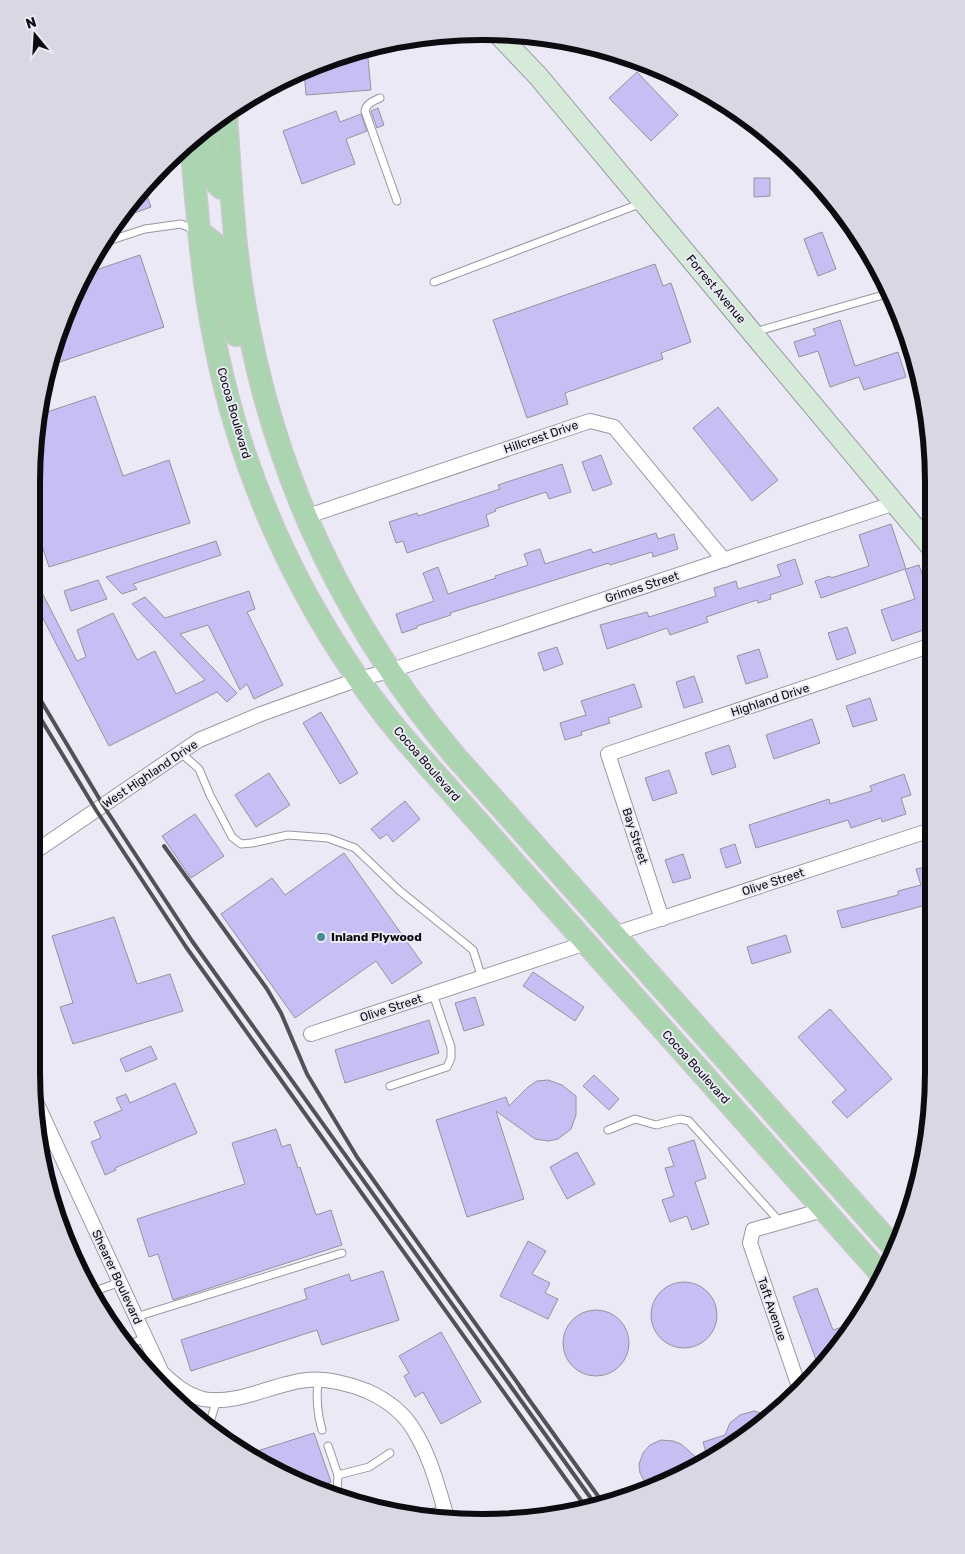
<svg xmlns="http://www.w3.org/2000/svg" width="965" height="1554" font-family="Rubik,sans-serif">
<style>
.building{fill:#c6bff3;stroke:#94939e}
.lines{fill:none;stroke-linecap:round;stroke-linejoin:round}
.lane-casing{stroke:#9897a2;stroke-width:9}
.street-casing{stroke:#9897a2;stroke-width:16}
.secondary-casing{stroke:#9897a2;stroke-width:22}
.primary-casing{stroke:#cac9ca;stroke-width:24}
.lane{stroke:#fff;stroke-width:7}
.street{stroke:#fff;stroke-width:14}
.secondary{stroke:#d5ead8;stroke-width:20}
.primary{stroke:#abd4b1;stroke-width:21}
.rail{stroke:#525158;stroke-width:4}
.poi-dot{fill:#458c93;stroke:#eae9f5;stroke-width:2}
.labels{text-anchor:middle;stroke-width:4;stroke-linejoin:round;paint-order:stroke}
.street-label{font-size:12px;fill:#0c0b0f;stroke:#eae9f5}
.poi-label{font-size:12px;font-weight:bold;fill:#0c0b0f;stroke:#eae9f5;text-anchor:start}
.rim{fill:none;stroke:#0c0b0f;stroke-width:6}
</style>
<rect width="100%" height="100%" fill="#eae9f5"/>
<g class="building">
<path d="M367 48 371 90 306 95 304 70 337 55Z"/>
<path d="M637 72 678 115 651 141 609 98Z"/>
<path d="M378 108 384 125 377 128 371 111Z"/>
<path d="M336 111 340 122 361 114 367 131 346 139 355 164 302 184 283 131Z"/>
<path d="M754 178H770V196L754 197Z"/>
<path d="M144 187 151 207 118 219 124 208Z"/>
<path d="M822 232 836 269 818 276 804 239Z"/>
<path d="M140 255 164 327 51 365 66 310 87 273Z"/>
<path d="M655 264 663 286 671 283 691 342 661 353 663 359 565 393 568 404 527 418 493 320Z"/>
<path d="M840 320 855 366 898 352 906 377 864 390 859 377 830 387 818 351 799 357 794 342 816 335 813 329Z"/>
<path d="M95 396 123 476 169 460 190 523 49 567 34 522 35 424 38 415Z"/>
<path d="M718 407 778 480 752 501 693 428Z"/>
<path d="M601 455 612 484 593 491 582 462Z"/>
<path d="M562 464 571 492 549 499 546 492 495 509 496 511 486 515 489 526 407 553 403 541 396 543 389 522 417 513 418 516 500 489 498 485Z"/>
<path d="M891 524 906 569 919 565 929 594 932 593V627L892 641 881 610 915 599 905 569 821 598 815 581 830 576 831 578 869 566 859 535Z"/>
<path d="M656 533 658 539 674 534 678 549 653 557 652 552 610 565 609 563 450 613 451 615 417 626V628L402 633 396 614 434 601 423 573 438 567 448 594 496 578 495 576 528 565 524 554 540 549 545 564 591 549 593 553Z"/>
<path d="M216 541 221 555 133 584 137 589 122 594 106 577Z"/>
<path d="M795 559 803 584 770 595 771 599 758 603 757 600 706 617 708 622 670 635 667 628 607 649 600 625 647 612 649 617 716 596 714 588 736 581 738 589 781 576 777 565Z"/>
<path d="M34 577 77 661 86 657 77 630 113 613 137 660 155 651 176 694 205 680 132 604 145 597 165 618 249 591 255 609 247 612 283 685 254 699 247 684 240 690 208 625 180 634 237 693 227 702 217 692 109 746 34 601Z"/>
<path d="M98 580 107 599 71 611 64 591Z"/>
<path d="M847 627 856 653 837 660 828 633Z"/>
<path d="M557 647 563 664 544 671 538 653Z"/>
<path d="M759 649 768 677 746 684 737 656Z"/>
<path d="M694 676 703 702 684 708 676 682Z"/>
<path d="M634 684 642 707 608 718 610 723 581 732 582 735 565 740 560 723 586 715 581 701Z"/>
<path d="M870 698 877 720 853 727 846 706Z"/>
<path d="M321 712 358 773 340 784 303 723Z"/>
<path d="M812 719 820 743 774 759 766 735Z"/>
<path d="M729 745 736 767 712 775 705 753Z"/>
<path d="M669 770 677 793 653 801 645 778Z"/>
<path d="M269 773 290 805 256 827 235 795Z"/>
<path d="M904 774 911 795 901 798 906 814 882 822 881 818 851 828 848 820 756 848 749 825 829 799 830 804 872 791 870 786Z"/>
<path d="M405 801 420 819 393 842 387 834 380 839 371 829Z"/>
<path d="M195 814 224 856 191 878 162 836Z"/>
<path d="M735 844 741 863 726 868 720 849Z"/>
<path d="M344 853 422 963 392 984 376 961 295 1018 221 914 272 878 285 895Z"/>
<path d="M683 854 691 878 673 883 665 860Z"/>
<path d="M931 866V910L927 911 926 905 842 928 837 911 898 895V891L921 885 916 869Z"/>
<path d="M114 917 137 984 170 974 183 1011 73 1044 60 1007 73 1003 52 936Z"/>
<path d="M786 935 791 952 752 964 747 947Z"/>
<path d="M533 972 584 1007 575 1021 523 986Z"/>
<path d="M475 997 484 1025 464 1031 455 1003Z"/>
<path d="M830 1009 892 1079 847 1118 832 1102 846 1090 798 1037Z"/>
<path d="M429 1020 439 1053 345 1083 335 1050Z"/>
<path d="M151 1046 157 1059 126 1072 120 1059Z"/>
<path d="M594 1075 619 1099 609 1110 583 1086Z"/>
<path d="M548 1080 562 1085 576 1096V1115L571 1129 558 1139 548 1141 535 1139 496 1111 524 1199 467 1217 436 1120 506 1097 509 1106 528 1087 537 1081Z"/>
<path d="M175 1083 197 1133 115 1168 116 1170 105 1175 91 1142 101 1138 94 1122 122 1110 116 1098 126 1094 130 1103Z"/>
<path d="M276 1129 282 1147 290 1144 298 1168 300 1167 316 1215 331 1210 342 1245 173 1300 158 1254 149 1257 137 1219 245 1184 232 1143Z"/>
<path d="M694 1140 706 1178 695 1182 709 1224 692 1230 687 1216 670 1222 662 1200 674 1196 665 1168 674 1166 668 1148Z"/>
<path d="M577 1152 595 1184 567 1199 550 1167Z"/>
<path d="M528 1241 546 1251 532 1274 550 1283 545 1293 558 1299 548 1319 500 1296Z"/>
<path d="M383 1271 399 1320 322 1345 317 1330 191 1371 181 1340 307 1299 304 1289 349 1274 351 1281Z"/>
<circle cx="684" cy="1315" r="33"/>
<path d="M817 1288 833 1330 845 1326 848 1334 841 1346 819 1368 793 1297Z"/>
<circle cx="596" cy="1343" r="33"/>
<path d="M441 1332 481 1402 441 1424 423 1392 415 1397 404 1376 409 1373 399 1356Z"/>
<path d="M754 1411 771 1416 757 1430 707 1456 703 1442 725 1435 730 1423 740 1415Z"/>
<path d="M314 1433 331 1482 316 1487 309 1483 306 1476 299 1478 251 1453Z"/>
<path d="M661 1440 673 1441 681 1444 699 1460 649 1487 646 1484 640 1473 639 1464 643 1453 650 1445Z"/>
</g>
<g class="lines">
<g class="lane-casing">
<g id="lane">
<path d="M380 98C373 101 366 104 365 111L397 201"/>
<path d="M105 242 145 229 181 224 195 230"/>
<path d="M434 282 642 203"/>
<path d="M755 332 890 293"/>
<path d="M181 753 199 769 210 795 232 837 241 844 252 843 288 835 328 838 355 848 400 891 473 950 482 978"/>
<path d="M390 1086 447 1067 451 1058V1047L433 994"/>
<path d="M608 1130 635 1119 656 1125 680 1119 689 1121 780 1222"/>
<path d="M95 1291 120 1282"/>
<path d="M136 1317 342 1253"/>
<path d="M124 1346 146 1338"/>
<path d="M318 1380C316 1398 317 1413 322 1430"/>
<path d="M206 1428 211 1419 217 1399"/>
<path d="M328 1446 338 1475 337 1493"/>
<path d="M338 1475 369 1467 390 1453"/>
<path d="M330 1495 337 1493 339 1499"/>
<path d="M429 1514 445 1508"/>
</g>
</g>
<g class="street-casing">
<g id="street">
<path d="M305 517 590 421 614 427 724 560"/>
<path d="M33 853 199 740 261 714 359 679 389 671 895 503"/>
<path d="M662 919 608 754 932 645"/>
<path d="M614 934 931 830"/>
<path d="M311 1034 586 943"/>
<path d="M37 1104 162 1373C175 1385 185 1394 203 1399 237 1406 274 1383 307 1380 327 1378 349 1384 367 1391 387 1400 404 1412 415 1432 431 1458 438 1488 447 1517"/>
<path d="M799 1387 750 1243 753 1230 823 1210"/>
</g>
</g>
<g class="secondary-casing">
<path id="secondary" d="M497 33 538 76 932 548"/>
</g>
<g class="primary-casing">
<g id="primary">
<path d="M226 114C231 186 234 258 249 329 280 488 350 633 456 757L896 1250"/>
<path d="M205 129C207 149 205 174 221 188L231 187"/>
<path d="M191 139C197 210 202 282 217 352 244 483 303 610 385 715 402 737 421 758 439 778L882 1275"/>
<path d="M200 232 214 243 220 256 236 335"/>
</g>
</g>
<use href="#lane" class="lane"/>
<use href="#street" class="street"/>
<use href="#secondary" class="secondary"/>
<use href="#primary" class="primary"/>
<g class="rail">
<path d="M34 689 103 805 192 941 595 1504"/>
<path d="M33 706 96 810 186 947 585 1506"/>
<path d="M164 846 267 989 281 1013 307 1074 357 1157 524 1392"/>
<path d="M520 1387 603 1503"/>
</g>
</g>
<circle class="poi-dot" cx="321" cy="937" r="5"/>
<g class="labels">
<g class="street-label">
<text transform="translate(716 289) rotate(50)" y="4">Forrest Avenue</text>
<text transform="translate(234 413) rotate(74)" y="4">Cocoa Boulevard</text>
<text transform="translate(541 437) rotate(-19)" y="4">Hillcrest Drive</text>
<text transform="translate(642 587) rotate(-18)" y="4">Grimes Street</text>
<text transform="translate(770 700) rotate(-18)" y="4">Highland Drive</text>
<text transform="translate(427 764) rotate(49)" y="4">Cocoa Boulevard</text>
<text transform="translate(150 774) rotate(-34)" y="4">West Highland Drive</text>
<text transform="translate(635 836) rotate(72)" y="4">Bay Street</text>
<text transform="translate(773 882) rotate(-18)" y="4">Olive Street</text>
<text transform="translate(391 1008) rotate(-18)" y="4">Olive Street</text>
<text transform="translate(696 1067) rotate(48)" y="4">Cocoa Boulevard</text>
<text transform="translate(117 1277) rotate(65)" y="4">Shearer Boulevard</text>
<text transform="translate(772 1309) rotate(71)" y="4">Taft Avenue</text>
</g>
<g class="poi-label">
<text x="331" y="941">Inland Plywood</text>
</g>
</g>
<path d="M0 0H965V1554H0ZM482 40H483A442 442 0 0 1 925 482V1072A442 442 0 0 1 483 1514H482A442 442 0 0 1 40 1072V482A442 442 0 0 1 482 40Z" fill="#d8d7e3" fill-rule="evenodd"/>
<path class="rim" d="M482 40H483A442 442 0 0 1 925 482V1072A442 442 0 0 1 483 1514H482A442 442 0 0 1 40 1072V482A442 442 0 0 1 482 40Z"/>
<g transform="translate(35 35) rotate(342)" stroke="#eae9f5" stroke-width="4" paint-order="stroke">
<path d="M0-4L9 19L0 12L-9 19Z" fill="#0c0b0f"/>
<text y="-8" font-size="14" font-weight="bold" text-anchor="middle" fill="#0c0b0f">N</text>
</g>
</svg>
